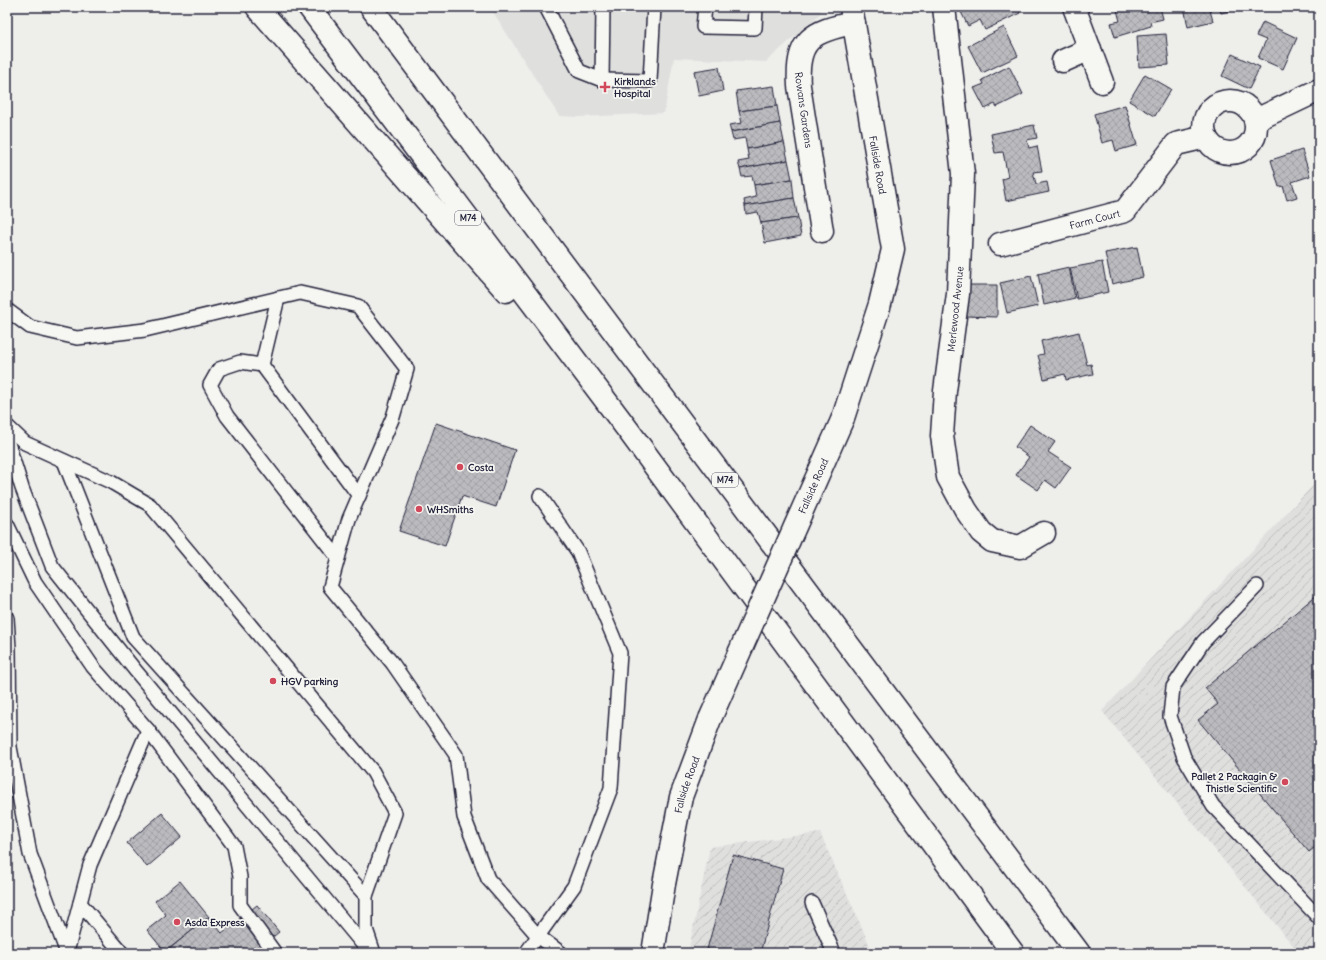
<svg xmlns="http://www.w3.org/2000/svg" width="1326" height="960" font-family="Delius,sans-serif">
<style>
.built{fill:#dfdfde}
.industrial{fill:url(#industrial-furrows)}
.building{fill:url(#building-cross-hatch);stroke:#22223b}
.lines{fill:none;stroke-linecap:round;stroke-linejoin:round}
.lane-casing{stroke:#22223b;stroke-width:16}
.street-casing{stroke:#22223b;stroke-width:25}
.secondary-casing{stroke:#22223b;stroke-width:25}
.highway-casing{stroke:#22223b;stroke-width:25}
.lane{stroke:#f6f6f2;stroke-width:13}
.street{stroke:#f6f6f2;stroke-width:22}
.secondary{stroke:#f6f6f2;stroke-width:22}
.highway{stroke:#f6f6f2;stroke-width:22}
.secondary-bridge-casing{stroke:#22223b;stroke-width:25;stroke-linecap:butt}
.secondary-bridge{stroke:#f6f6f2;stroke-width:22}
.poi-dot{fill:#d1495b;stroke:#f6f6f2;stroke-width:1.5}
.labels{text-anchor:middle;stroke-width:3.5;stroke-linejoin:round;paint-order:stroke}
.shield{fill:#f6f6f2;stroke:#626272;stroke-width:1}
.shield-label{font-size:9px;font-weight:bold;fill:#22223b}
.poi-label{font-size:10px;font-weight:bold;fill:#22223b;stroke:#f6f6f2;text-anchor:start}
.street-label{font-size:10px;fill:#22223b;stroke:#f6f6f2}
</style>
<defs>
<pattern id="industrial-furrows" width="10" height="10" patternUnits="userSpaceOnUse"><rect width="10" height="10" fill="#dfdfde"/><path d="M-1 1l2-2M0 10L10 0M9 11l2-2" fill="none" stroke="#bfbfbf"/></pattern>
<pattern id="building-cross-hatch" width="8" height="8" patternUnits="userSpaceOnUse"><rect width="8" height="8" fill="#bbbbbf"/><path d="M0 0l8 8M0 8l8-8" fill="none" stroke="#a0a0a5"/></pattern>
</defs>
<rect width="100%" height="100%" fill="#eeeeeb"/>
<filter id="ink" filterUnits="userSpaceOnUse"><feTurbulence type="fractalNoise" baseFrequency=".025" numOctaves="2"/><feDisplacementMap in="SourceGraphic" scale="8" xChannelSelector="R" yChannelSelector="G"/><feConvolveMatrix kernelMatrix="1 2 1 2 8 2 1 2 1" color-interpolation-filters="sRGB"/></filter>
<g filter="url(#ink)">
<path class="built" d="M490 7H820L821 13 766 62 674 58 664 113 579 117 559 116Z"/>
<g class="industrial">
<path d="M1319 479V953H1299L1102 711Z"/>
<path d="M820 833 873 953H688L710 847Z"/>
</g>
<g class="building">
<path d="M973 7H1017L1020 13 985 30 980 20 968 26 961 12Z"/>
<path d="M1130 7H1160L1163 19 1150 22 1151 26 1115 37 1111 23 1120 21 1117 10Z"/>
<path d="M1184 7H1209L1213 21 1188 27Z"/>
<path d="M1219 7H1231L1232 10 1221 13Z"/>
<path d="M1263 22 1297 38 1283 69 1258 58 1266 40 1256 36Z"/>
<path d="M1004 27 1018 56 982 73 968 46Z"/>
<path d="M1166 34 1169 65 1139 67 1137 36Z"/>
<path d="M1232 54 1260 67 1249 89 1222 76Z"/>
<path d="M1009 66 1023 94 997 107 995 104 985 109 974 88 984 84 982 80Z"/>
<path d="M719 67 723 91 699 96 694 71Z"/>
<path d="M1145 74 1171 89 1155 116 1129 101Z"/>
<path d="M774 86 777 106 739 111 736 91Z"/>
<path d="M1125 105 1137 145 1116 151 1113 140 1102 143 1094 114Z"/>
<path d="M777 106 780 123 731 132 729 125 742 123 739 111Z"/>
<path d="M780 123 784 142 747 149 745 138 733 140 731 132Z"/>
<path d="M1034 125 1037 138 1027 140 1029 148 1037 146 1042 171 1033 172 1036 184 1047 182 1049 192 1006 201 1002 179 1008 177 1003 152 995 153 991 134Z"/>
<path d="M784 142 788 160 740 169 738 162 749 160 747 149Z"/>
<path d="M1302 150 1310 176 1292 182 1297 197 1287 200 1283 186 1279 187 1271 160Z"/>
<path d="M788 160 792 179 754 185 752 176 742 177 740 169Z"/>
<path d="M792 179 794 198 745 206 744 200 756 197 754 185Z"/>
<path d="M794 198 798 218 761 223 758 212 746 214 745 206Z"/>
<path d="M798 218 801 236 765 243 761 223Z"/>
<path d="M1137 247 1143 277 1112 284 1105 253Z"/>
<path d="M1102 262 1108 292 1077 299 1070 268Z"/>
<path d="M1069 267 1075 298 1044 305 1038 274Z"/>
<path d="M1031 276 1038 306 1007 313 1000 283Z"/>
<path d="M965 285H997V317L965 316Z"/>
<path d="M1079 332 1087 365 1091 364 1093 374 1066 380 1065 374 1044 379 1038 355 1044 354 1041 341Z"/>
<path d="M436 423 515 450 496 507 462 496 445 546 399 531Z"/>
<path d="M1030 425 1055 442 1048 452 1071 467 1056 488 1045 480 1038 490 1016 475 1029 457 1015 447Z"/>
<path d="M1319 593V844L1309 852 1198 720 1218 704 1205 688Z"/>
<path d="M162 813 182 837 147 867 127 843Z"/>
<path d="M733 855 783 869 760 953H706Z"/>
<path d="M180 881 209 917 165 952 147 930 166 915 155 901Z"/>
<path d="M257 905 279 932 253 953H164L209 917 222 933Z"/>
</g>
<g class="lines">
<g class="lane-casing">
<g id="lane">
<path d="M546 7 579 71 602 80 603 7"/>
<path d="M705 7 703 27 755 28 756 7"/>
<path d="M602 80 650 81 654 7"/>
<path d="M278 298 262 365 359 496"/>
<path d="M7 310 30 327 77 338 145 330 300 293 358 306 407 369 393 417 349 519 330 587 393 664 456 755 464 817 488 879 538 936 526 953"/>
<path d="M262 365 240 362 219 369 210 385 227 416 338 558"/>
<path d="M7 426 25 443 111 482 150 505 373 772 395 813 366 896V929L374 953"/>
<path d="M7 440 22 488 52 566 135 670 370 953"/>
<path d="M64 461 133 637 366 896"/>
<path d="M540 496 578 552 620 653 611 788 574 886 538 936 561 953"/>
<path d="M7 524 35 582 93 667 148 730 90 865 67 952"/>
<path d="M1257 586 1203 642 1173 687 1170 716 1184 757 1213 806 1319 918"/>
<path d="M7 618 9 648 10 747 30 854 67 953"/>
<path d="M148 730 234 846 240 877V905L275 953"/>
<path d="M80 903 122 953"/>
<path d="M812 903 834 953"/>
</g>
</g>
<g class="street-casing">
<g id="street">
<path d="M944 7 963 174 958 294 945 391 942 436 948 477 966 510 981 532 992 541 1020 547 1044 533"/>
<path d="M1074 7 1102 82"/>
<path d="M1063 61 1090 49"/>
<circle cx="1230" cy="127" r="26"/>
<path d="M1256 120 1319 90"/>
<path d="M822 231 799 86C796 40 811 31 854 23"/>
<path id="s1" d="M1000 244 1125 211 1176 144 1206 137"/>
</g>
</g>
<g class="secondary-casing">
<g id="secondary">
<path d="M843 418 880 304 893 249 851 7"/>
<path id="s2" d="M653 953 664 884 681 797 710 719"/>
</g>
</g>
<g class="highway-casing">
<g id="highway">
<path d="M257 7 506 291"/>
<path d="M309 7 628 430 1013 953"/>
<path d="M371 7 1079 953"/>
</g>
</g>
<use href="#lane" class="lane"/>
<use href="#street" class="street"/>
<use href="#secondary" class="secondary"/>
<use href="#highway" class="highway"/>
<g class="secondary-bridge-casing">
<g id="secondary-bridge">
<path id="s3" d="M710 719 843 418"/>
</g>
</g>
<use href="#secondary-bridge" class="secondary-bridge"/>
</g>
</g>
<g class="poi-dot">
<path d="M603 81h4v4h4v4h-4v4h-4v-4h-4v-4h4z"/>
<circle cx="460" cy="467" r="4"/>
<circle cx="419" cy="509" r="4"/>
<circle cx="273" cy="681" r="4"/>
<circle cx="1285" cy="782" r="4"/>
<circle cx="177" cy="922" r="4"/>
</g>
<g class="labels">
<g class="shield">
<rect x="455" y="211" width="26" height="14" rx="3"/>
<rect x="712" y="473" width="26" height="14" rx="3"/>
</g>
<g class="shield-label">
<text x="468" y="221">M74</text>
<text x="725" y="483">M74</text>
</g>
<g class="poi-label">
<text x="614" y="85">Kirklands<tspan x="614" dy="12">Hospital</tspan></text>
<text x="468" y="471">Costa</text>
<text x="427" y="513">WHSmiths</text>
<text x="281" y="685">HGV parking</text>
<text x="1277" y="780" text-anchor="end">Pallet 2 Packagin &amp;<tspan x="1277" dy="12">Thistle Scientific</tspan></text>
<text x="185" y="926">Asda Express</text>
</g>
<g class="street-label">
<text transform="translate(804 110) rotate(82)" y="4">Rowans Gardens</text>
<text transform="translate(878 165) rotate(80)" y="4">Fallside Road</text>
<text dy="4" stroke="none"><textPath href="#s1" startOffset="98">Farm Court</textPath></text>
<text transform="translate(955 309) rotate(-84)" y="4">Merlewood Avenue</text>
<text dy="4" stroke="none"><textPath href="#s3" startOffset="255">Fallside Road</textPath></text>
<text dy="4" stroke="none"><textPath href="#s2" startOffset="172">Fallside Road</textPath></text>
</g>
</g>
<rect width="1326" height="960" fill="none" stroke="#f6f6f2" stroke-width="24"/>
<rect x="12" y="12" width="1302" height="936" fill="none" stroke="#22223b" stroke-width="1.5" filter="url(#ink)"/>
</svg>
